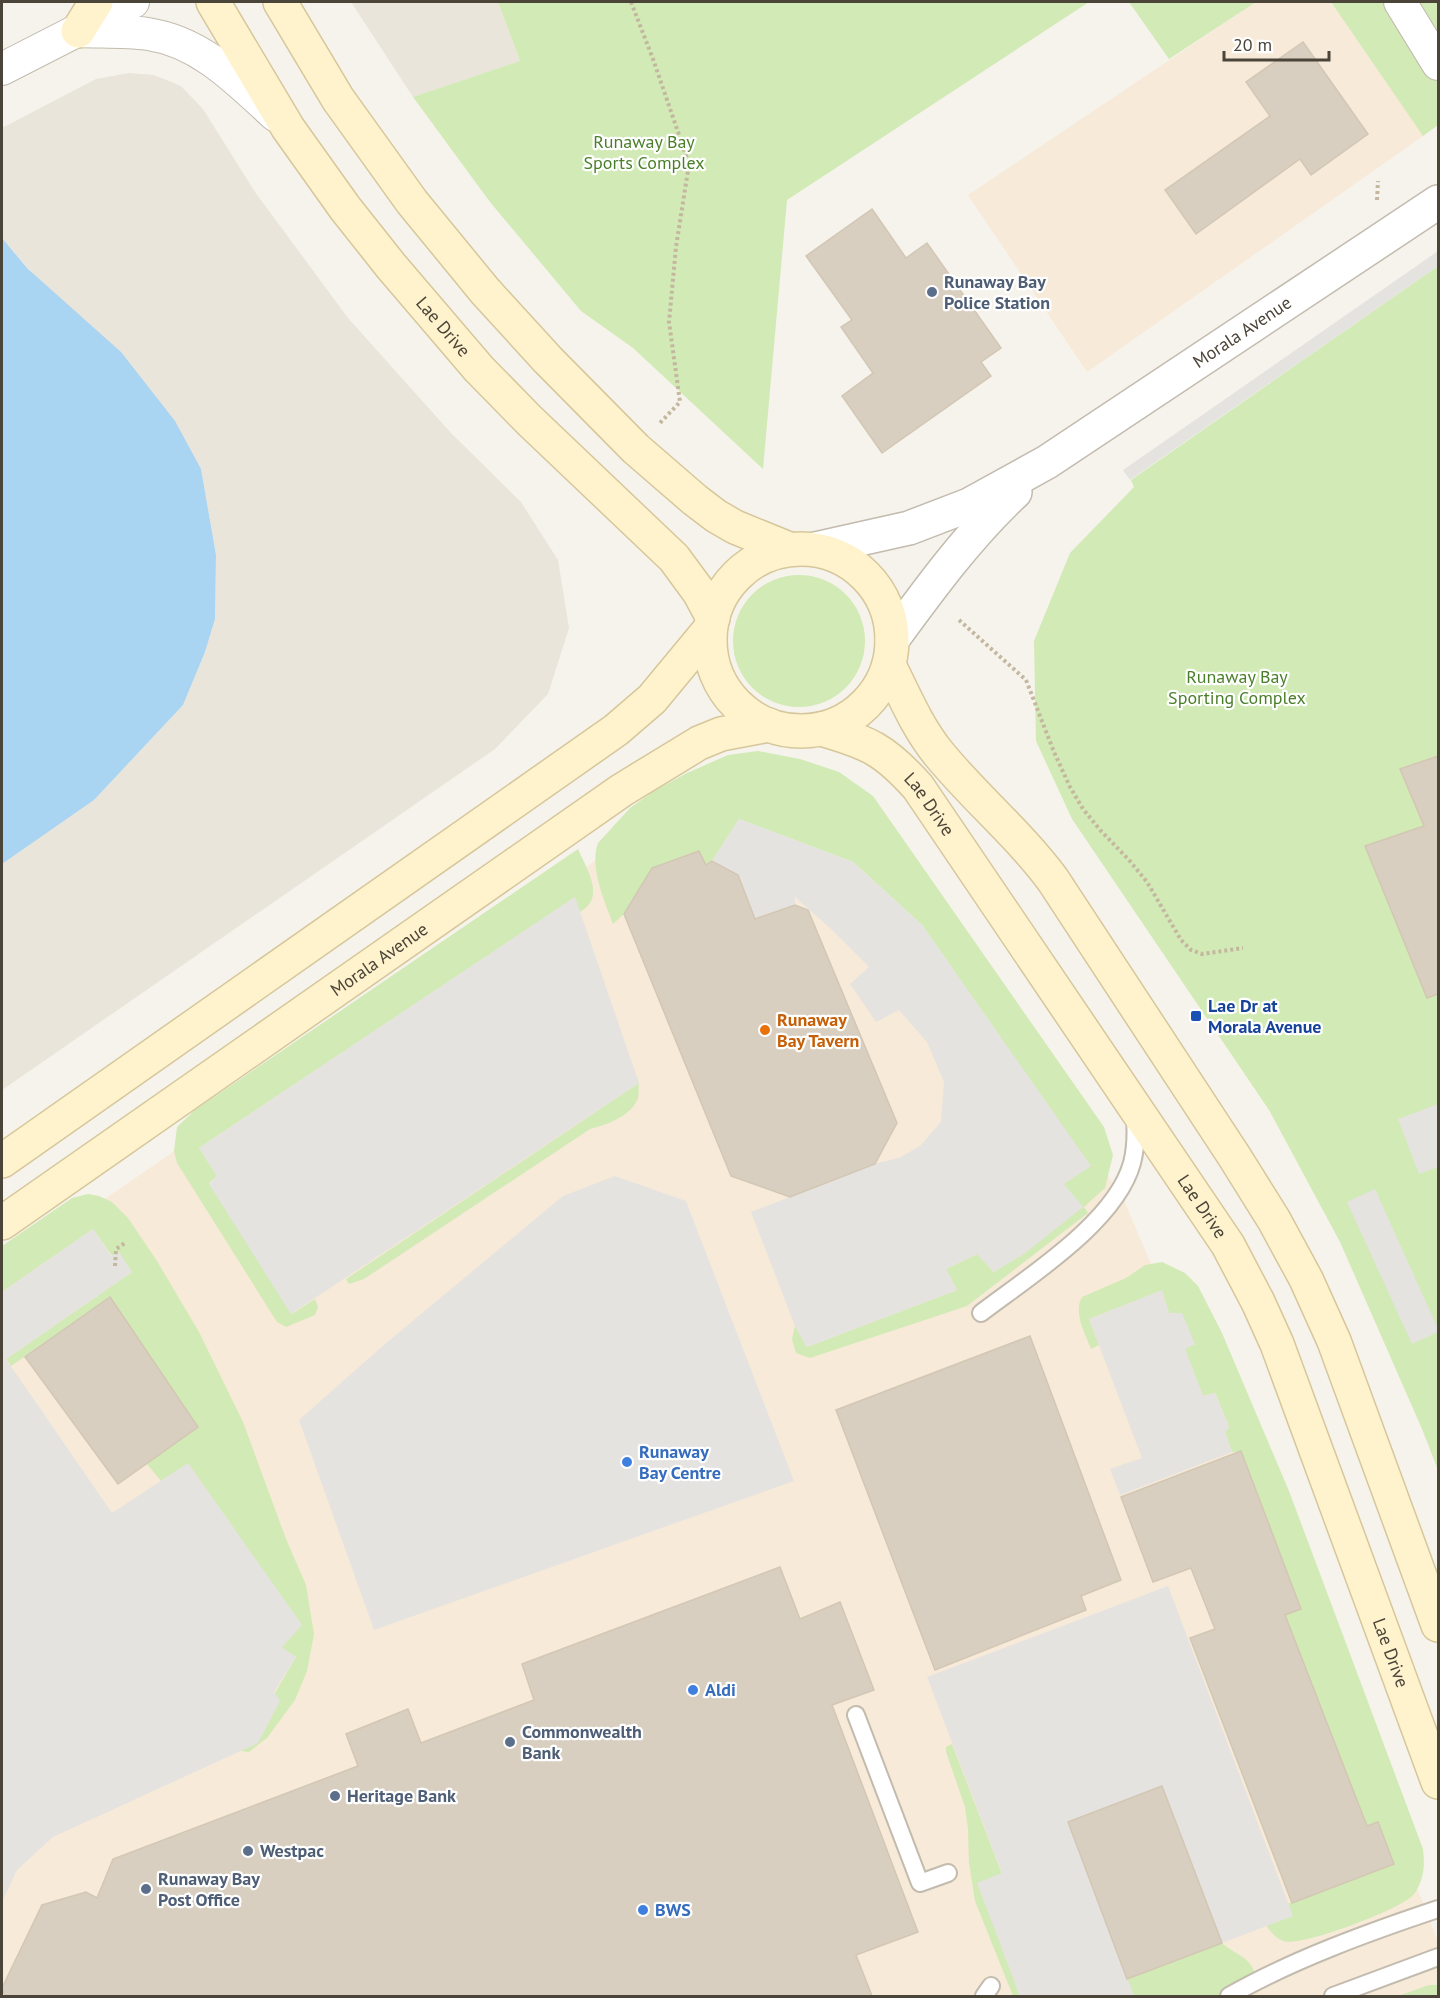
<svg xmlns="http://www.w3.org/2000/svg" width="1440" height="1998" font-family="'PT Sans',sans-serif">
<style>
.residential{fill:#eae5da}
.commercial{fill:#f7ead8}
.green{fill:#d2eab5}
.parking{fill:#e5e3e0}
.water{fill:#a9d4f2}
.building{fill:#d8cfc1;stroke:#d3c7b4;stroke-width:1.5}
.lines{fill:none;stroke-linecap:round;stroke-linejoin:round}
.service-casing{stroke:#c2bbae;stroke-width:20}
.minor-casing{stroke:#c2bbae;stroke-width:34}
.tertiary-casing{stroke:#c2bbae;stroke-width:36}
.secondary-casing{stroke:#d6c79b;stroke-width:36}
.path{stroke:#c4b79f;stroke-width:4;stroke-dasharray:3 3;stroke-linecap:butt}
.service{stroke:#fff;stroke-width:16}
.minor{stroke:#fff;stroke-width:32}
.tertiary{stroke:#fff;stroke-width:33}
.secondary{stroke:#fff3cd;stroke-width:33}
.service-dot{fill:#5c6f8a;stroke:#fff;stroke-width:2}
.transit-dot{fill:#1a4fb4;stroke:#fff;stroke-width:2}
.food-dot{fill:#e8710a;stroke:#fff;stroke-width:2}
.shop-dot{fill:#3f7fe0;stroke:#fff;stroke-width:2}
.labels{text-anchor:middle;stroke-width:4.5;stroke-linejoin:round;paint-order:stroke}
.park-label{font-size:18px;fill:#4a7f2a;stroke:#fff}
.service-label{font-size:18px;font-weight:bold;fill:#4e5e75;stroke:#fff;text-anchor:start}
.street-label{font-size:18px;fill:#4b4439;stroke:#fff}
.transit-label{font-size:18px;font-weight:bold;fill:#164399;stroke:#fff;text-anchor:start}
.food-label{font-size:18px;font-weight:bold;fill:#c56008;stroke:#fff;text-anchor:start}
.shop-label{font-size:18px;font-weight:bold;fill:#366cbe;stroke:#fff;text-anchor:start}
</style>
<rect width="100%" height="100%" fill="#f6f3ec"/>
<g class="residential">
<path d="M351 2H498L520 61 413 97Z"/>
<path d="M129 73 154 75 181 86 203 109 255 192 348 318 451 433 521 502 558 560 569 628 548 694 495 749 2 1090V864L94 800 183 705 205 652 215 619 216 555 201 469 2 238V128L96 79Z"/>
</g>
<g class="commercial">
<path d="M1256 2H1331L1423 136 1087 372 968 195Z"/>
<path d="M739 819 1108 1176 1123 1198 1162 1290 1281 1535 1438 1942V1996H2V1270L599 858Z"/>
</g>
<g class="green">
<path d="M498 2H1089L787 200 763 469 633 348 581 311 490 202 413 97 520 61Z"/>
<path d="M1129 2H1256L1169 59Z"/>
<path d="M1331 2H1438V125L1423 136Z"/>
<path d="M1438 266V1470L1422 1429 1340 1242 1269 1110 1072 819 1036 741 1034 641 1070 553 1134 487 1131 480Z"/>
<circle cx="799" cy="641" r="66"/>
<path d="M758 751 800 759 839 772 873 796 1104 1127 1113 1155 1105 1188 1084 1207 1088 1213 967 1306 810 1358 796 1353 792 1339 795 1326 807 1347 957 1290 946 1269 977 1254 994 1272 1083 1207 1063 1184 1090 1166 922 925 853 862 739 819 712 861 706 865 699 851 652 868 624 914 613 924C605 902 589 867 598 843L630 808 654 791 687 773 728 755Z"/>
<path d="M578 849C587 870 606 897 580 912L574 898 199 1148 217 1176 209 1183 292 1314 315 1299 318 1307 315 1315 286 1327 277 1322 177 1163 174 1151 177 1127 195 1110Z"/>
<path d="M639 1083C638 1087 639 1094 638 1098 632 1116 606 1125 590 1129L364 1279 349 1284 346 1279Z"/>
<path d="M88 1194 99 1196 112 1202 128 1218 157 1261 199 1332 243 1422 286 1539 306 1585 314 1634 307 1671 295 1700 267 1738 249 1752 241 1751 296 1657 281 1647 188 1464 161 1481 147 1464 198 1427 110 1297 11 1366 6 1359 132 1272 112 1256 93 1229 2 1292V1246L72 1198Z"/>
<path d="M1162 1262 1185 1273 1198 1286 1222 1333 1289 1491 1423 1849C1425 1866 1424 1878 1415 1893 1406 1908 1299 1948 1283 1941 1272 1936 1265 1925 1260 1914L1394 1864 1378 1822 1367 1826 1285 1615 1301 1608 1241 1452H1232L1225 1432 1229 1427 1215 1393 1203 1396 1184 1348 1195 1344 1169 1313 1162 1291 1089 1319 1099 1345 1091 1349C1085 1333 1073 1313 1082 1297L1126 1278 1145 1265Z"/>
<path d="M952 1744 1002 1874 978 1883 1020 1996H1013L975 1901 969 1863 968 1829 965 1807 946 1752V1747Z"/>
<path d="M1222 1943C1234 1954 1251 1957 1255 1974L1226 1996H1134L1127 1979Z"/>
<path d="M1429 1985H1438V1996H1398Z"/>
</g>
<g class="parking">
<path d="M1438 251V266L1130 480 1123 470Z"/>
<path d="M739 819 853 862 922 925 1091 1166 1064 1184 1083 1207 1024 1254 994 1272 977 1254 946 1269 957 1290 807 1347 795 1326 751 1212 875 1164 901 1157 920 1146 941 1122 944 1082 927 1042 899 1010 876 1022 850 984 869 967 831 929 795 897V905L755 919 738 875 712 861Z"/>
<path d="M575 897 639 1083 291 1314 209 1184 217 1176 199 1148Z"/>
<path d="M1438 1104V1167L1419 1174 1398 1119Z"/>
<path d="M615 1176 686 1201 794 1481 374 1630 299 1420 385 1344 563 1196Z"/>
<path d="M1375 1189 1438 1329V1332L1412 1344 1347 1202Z"/>
<path d="M93 1229 111 1256 119 1252 132 1272 6 1359 112 1513 188 1463 302 1625 282 1647 296 1657 274 1692 280 1701 258 1743 53 1837 17 1870 2 1902V1292Z"/>
<path d="M1162 1290 1169 1313H1182L1195 1344 1185 1349 1203 1396 1215 1393 1229 1427 1225 1432 1232 1452 1120 1495 1110 1469 1142 1458 1089 1319Z"/>
<path d="M1168 1586 1293 1916 1222 1943 1162 1786 1068 1822 1134 1996H1020L977 1883 1002 1873 927 1677Z"/>
</g>
<path class="water" d="M2 238 28 269 121 352 175 421 201 469 216 555 215 619 205 652 183 705 94 800 2 864Z"/>
<g class="building">
<path d="M1303 42 1368 134 1311 175 1300 159 1196 234 1165 190 1270 116 1246 82Z"/>
<path d="M872 209 906 258 927 243 1001 348 981 362 991 376 882 453 842 396 873 373 841 327 852 320 806 256Z"/>
<path d="M1438 756V994L1427 998 1365 846 1424 826 1400 769Z"/>
<path d="M699 851 706 865 712 861 738 875 755 919 795 905 808 910 897 1123 875 1164 790 1197 731 1176 624 914 652 868Z"/>
<path d="M110 1297 198 1427 118 1484 25 1357Z"/>
<path d="M1030 1336 1121 1580 1081 1596 1086 1610 935 1670 836 1410Z"/>
<path d="M1241 1451 1301 1609 1285 1615 1367 1826 1378 1822 1394 1864 1292 1903 1190 1638 1215 1629 1191 1568 1153 1582 1121 1497Z"/>
<path d="M780 1567 800 1619 840 1602 874 1690 832 1705 918 1932 856 1955 872 1996H5L2 1988 42 1905 86 1892 97 1898 113 1859 358 1766 346 1734 408 1709 421 1743 534 1700 522 1664Z"/>
<path d="M1162 1786 1222 1943 1127 1979 1068 1822Z"/>
</g>
<g class="lines">
<g class="service-casing">
<g id="service">
<path d="M981 1313C1028 1277 1116 1222 1132 1163 1136 1148 1136 1132 1135 1117"/>
<path d="M856 1715 920 1883 948 1873"/>
<path d="M984 1996 991 1986"/>
<path d="M1229 1996C1292 1960 1369 1932 1438 1909"/>
<path d="M1333 1996 1438 1957"/>
</g>
</g>
<g class="minor-casing">
<g id="minor">
<path d="M1400 2 1438 64"/>
<path d="M78 31C101 32 125 31 148 34 201 42 237 80 275 115"/>
<path d="M2 69 133 2"/>
</g>
</g>
<g class="tertiary-casing">
<g id="tertiary">
<path id="s1" d="M815 549 909 528 969 505 1047 462 1438 202"/>
<path d="M892 640C930 588 968 536 1015 492"/>
</g>
</g>
<g class="secondary-casing">
<g id="secondary">
<path id="s2" d="M213 2 288 128 345 208 391 266 479 369 530 421 674 558 699 592 713 618"/>
<path d="M280 2 338 99 412 202 485 291 548 360 636 449 695 500 716 516 735 527 789 549"/>
<path d="M78 31 96 2"/>
<circle cx="801" cy="640" r="91"/>
<path d="M889 665C904 695 917 727 939 754 975 798 1019 834 1053 880L1234 1156 1274 1220 1306 1279 1334 1341 1438 1625"/>
<path id="s3" d="M821 729C869 743 884 749 918 787L1228 1245 1258 1302 1277 1344 1438 1782"/>
<path d="M2 1161 616 730 652 699 710 629"/>
<path id="s4" d="M2 1223 622 790 699 743 721 734 769 725"/>
</g>
</g>
<g class="path">
<path d="M631 2 653 59 689 164 676 247 669 322 680 402 659 424"/>
<path d="M1377 200 1378 181"/>
<path d="M959 620 1026 680 1054 752 1070 787 1083 809 1101 831 1129 860 1147 882 1181 940 1191 950 1202 954 1243 948"/>
<path d="M115 1266 116 1249 125 1243"/>
</g>
<use href="#service" class="service"/>
<use href="#minor" class="minor"/>
<use href="#tertiary" class="tertiary"/>
<use href="#secondary" class="secondary"/>
</g>
<g class="service-dot">
<circle cx="932" cy="292" r="6"/>
<circle cx="510" cy="1742" r="6"/>
<circle cx="335" cy="1796" r="6"/>
<circle cx="248" cy="1851" r="6"/>
<circle cx="146" cy="1889" r="6"/>
</g>
<rect class="transit-dot" x="1190" y="1010" width="12" height="12" rx="3"/>
<circle class="food-dot" cx="765" cy="1030" r="6"/>
<g class="shop-dot">
<circle cx="627" cy="1462" r="6"/>
<circle cx="693" cy="1690" r="6"/>
<circle cx="643" cy="1910" r="6"/>
</g>
<g class="labels">
<g class="park-label">
<text x="644" y="148">Runaway Bay<tspan x="644" dy="21">Sports Complex</tspan></text>
<text x="1237" y="683">Runaway Bay<tspan x="1237" dy="21">Sporting Complex</tspan></text>
</g>
<g class="service-label">
<text x="944" y="288">Runaway Bay<tspan x="944" dy="21">Police Station</tspan></text>
<text x="522" y="1738">Commonwealth<tspan x="522" dy="21">Bank</tspan></text>
<text x="347" y="1802">Heritage Bank</text>
<text x="260" y="1857">Westpac</text>
<text x="158" y="1885">Runaway Bay<tspan x="158" dy="21">Post Office</tspan></text>
</g>
<g class="street-label">
<text dy="6" stroke="none"><textPath href="#s2" startOffset="399">Lae Drive</textPath></text>
<text dy="6" stroke="none"><textPath href="#s1" startOffset="484">Morala Avenue</textPath></text>
<text dy="6" stroke="none"><textPath href="#s3" startOffset="136">Lae Drive</textPath></text>
<text dy="6" stroke="none"><textPath href="#s4" startOffset="460">Morala Avenue</textPath></text>
<text dy="6" stroke="none"><textPath href="#s3" startOffset="622">Lae Drive</textPath></text>
<text dy="6" stroke="none"><textPath href="#s3" startOffset="1108">Lae Drive</textPath></text>
</g>
<g class="transit-label">
<text x="1208" y="1012">Lae Dr at<tspan x="1208" dy="21">Morala Avenue</tspan></text>
</g>
<g class="food-label">
<text x="777" y="1026">Runaway<tspan x="777" dy="21">Bay Tavern</tspan></text>
</g>
<g class="shop-label">
<text x="639" y="1458">Runaway<tspan x="639" dy="21">Bay Centre</tspan></text>
<text x="705" y="1696">Aldi</text>
<text x="655" y="1916">BWS</text>
</g>
</g>
<rect width="1440" height="1998" fill="none" stroke="#4b4439" stroke-width="6"/>
<path d="M1224 51v9h105v-9" fill="none" stroke="#4b4439" stroke-width="3"/>
<text x="1233" y="51" font-size="18" fill="#4b4439" stroke="#ffffff" stroke-width="4.5" paint-order="stroke">20 m</text>
</svg>
